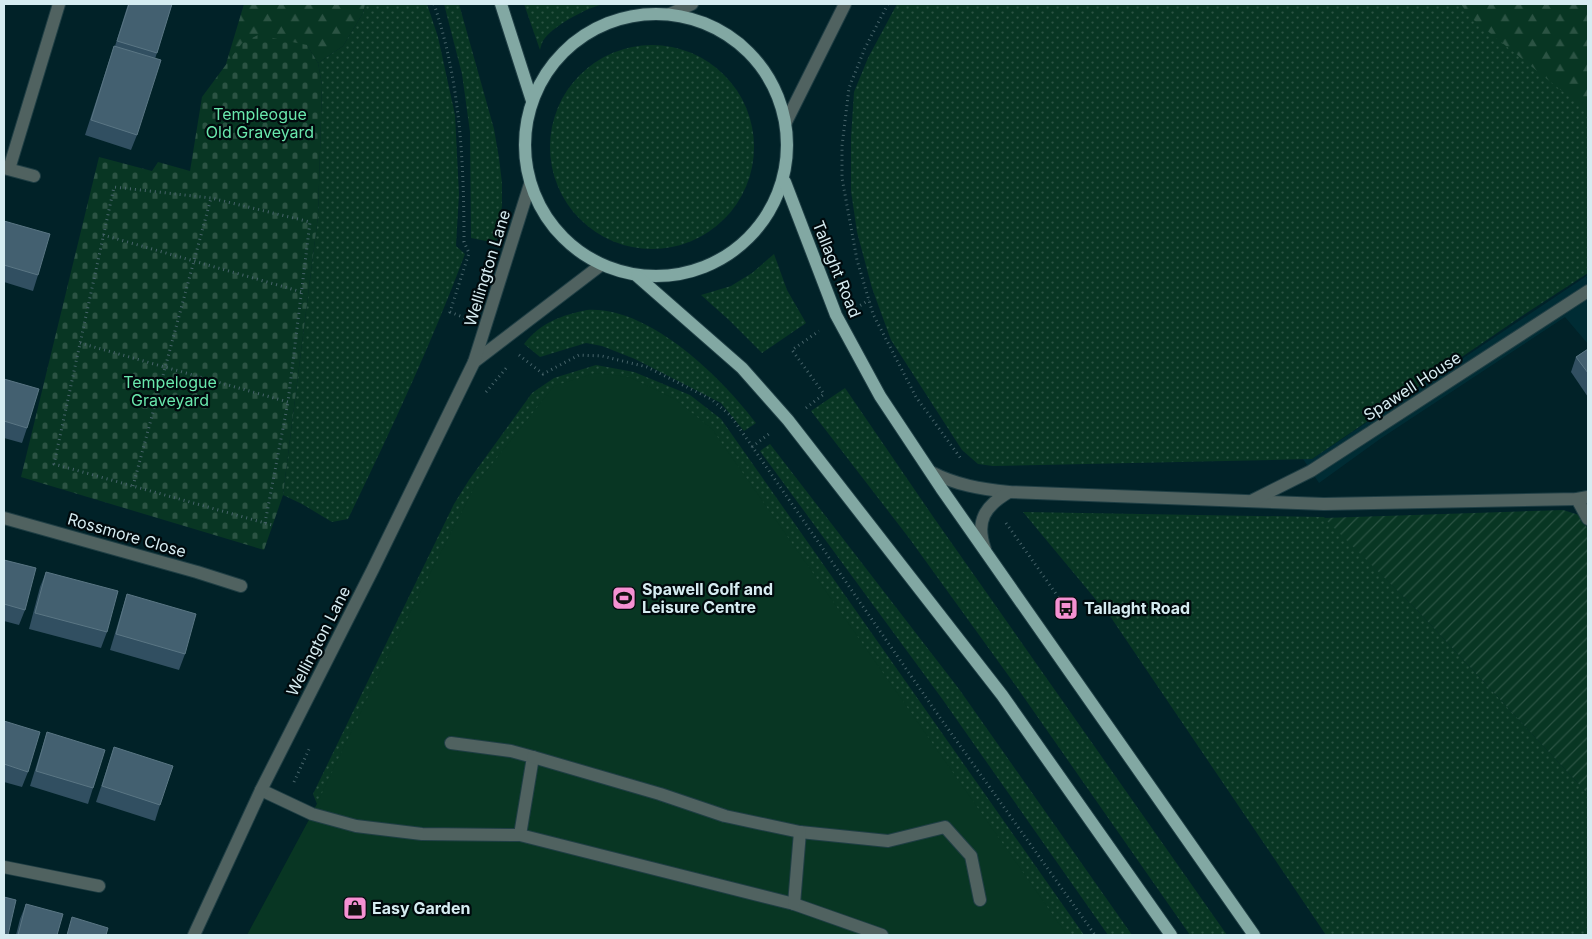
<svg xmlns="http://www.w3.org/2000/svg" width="1592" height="939" font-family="Inter,sans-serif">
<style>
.built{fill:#002c34}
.grass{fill:url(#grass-dots)}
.forest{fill:url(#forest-firs)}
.cemetery{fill:url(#cemetery-stones)}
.garden{fill:url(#garden-furrows)}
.pitch{fill:#083623}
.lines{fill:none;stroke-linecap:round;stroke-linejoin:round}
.minor-casing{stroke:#1f3e44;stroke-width:14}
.major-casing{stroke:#1f3e44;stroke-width:14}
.path{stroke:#47646a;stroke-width:3;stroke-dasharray:1 4;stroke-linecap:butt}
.minor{stroke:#506260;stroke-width:12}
.major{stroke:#82a8a3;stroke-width:12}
.wall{fill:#314f61}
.building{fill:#436070;stroke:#5a7684}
.labels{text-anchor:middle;stroke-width:4.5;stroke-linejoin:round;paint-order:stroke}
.park-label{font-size:16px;fill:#69e8ad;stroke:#000a0d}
.street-label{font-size:16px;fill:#d6ecf1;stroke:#000a0d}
.poi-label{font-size:16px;font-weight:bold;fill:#d6ecf1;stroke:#000a0d;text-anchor:start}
</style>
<defs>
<pattern id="grass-dots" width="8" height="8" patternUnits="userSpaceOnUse" patternTransform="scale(1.25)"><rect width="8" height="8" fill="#083623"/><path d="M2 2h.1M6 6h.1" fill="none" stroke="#2b5343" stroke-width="1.8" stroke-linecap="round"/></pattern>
<pattern id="forest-firs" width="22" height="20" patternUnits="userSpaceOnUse" patternTransform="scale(1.25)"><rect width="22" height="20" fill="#083623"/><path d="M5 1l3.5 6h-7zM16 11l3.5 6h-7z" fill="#2b5343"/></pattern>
<pattern id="cemetery-stones" width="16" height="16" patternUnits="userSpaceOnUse" patternTransform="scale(1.25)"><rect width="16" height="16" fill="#083623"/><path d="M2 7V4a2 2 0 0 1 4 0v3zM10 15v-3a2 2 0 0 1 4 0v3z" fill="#2b5343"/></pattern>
<pattern id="garden-furrows" width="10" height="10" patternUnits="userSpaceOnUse" patternTransform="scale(1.25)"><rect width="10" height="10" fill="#083623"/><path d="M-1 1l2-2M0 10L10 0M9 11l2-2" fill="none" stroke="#2b5343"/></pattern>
</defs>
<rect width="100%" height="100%" fill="#012228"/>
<path class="built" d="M1588 275V344L1565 317 1380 439 1319 483 1303 459H1312Z"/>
<g class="grass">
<path d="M365 4H427L438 37 455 115 459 194 456 246 465 254C431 345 390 432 348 519L332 522 302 504 283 495 318 216 322 85 318 63 343 46 363 13Z"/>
<path d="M444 4H459L494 129 499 158 502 183V206L496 243 471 238 470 132 462 74Z"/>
<path d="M524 4H604C588 7 555 25 545 38 542 41 541 46 540 50Z"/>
<path d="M897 4H1543L1588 59V273L1528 312 1312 459 993 466 978 464 962 450 891 340 872 288 857 232 851 191V138L854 92 868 58Z"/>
<circle cx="652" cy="147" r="102"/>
<path d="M774 254 787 290 806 323 762 353 729 320 701 295 731 286 752 273Z"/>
<path d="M587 310C649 306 721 377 756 423L744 431 721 403 635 359 602 346 586 343 540 357 524 344C540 323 562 315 587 310Z"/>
<path d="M596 365 634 372 690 395 721 419 1084 935H1045L317 804 313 794 454 504 469 480 532 393 554 378Z"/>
<path d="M845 388 934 518 1227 935H1190L1016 686 909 538 811 411Z"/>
<path d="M770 444 959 689 1132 935H1108L943 700 760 451Z"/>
<path d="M1023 512 1324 517 1417 610 1588 794V935H1326L1112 619Z"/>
</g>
<g class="forest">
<path d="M244 4H365L363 13 343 46 318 63 307 45 226 64Z"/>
<path d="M1461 4H1588V112L1470 17Z"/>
</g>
<path class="cemetery" d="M258 35 307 45 318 63 322 85 318 216 283 495 264 550 21 477 99 157 152 171 158 162 190 171 202 97 242 43Z"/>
<path class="garden" d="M1563 510 1579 515 1588 529V794L1417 610 1324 518Z"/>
<path class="pitch" d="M595 373 629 377 675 399 712 429 1067 935H247L312 814 383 665 476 484 554 386Z"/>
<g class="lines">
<g class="minor-casing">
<g id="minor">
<path d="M670 14 692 4"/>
<path d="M786 122 845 4"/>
<path d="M4 168 34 176"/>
<path d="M9 169 59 4"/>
<path d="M474 362 601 265"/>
<path d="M931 472C956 485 981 489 1009 492L1324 504 1577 499 1588 497"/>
<path d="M1577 499 1588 519"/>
<path d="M1253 500 1311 471 1588 291"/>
<path d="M4 518 197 572 241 586"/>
<path d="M985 549C975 521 985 506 1009 492"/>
<path d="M451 743 511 751 533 757 520 835"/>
<path d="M533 757 660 794 725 816 800 832 888 841 945 827 971 856 980 900"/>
<path d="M261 790 312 814 356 826 422 834 520 835 794 904 882 935"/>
<path d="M4 867 99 886"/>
<path d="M794 904 800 832"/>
<path d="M194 935 261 790 373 569 474 362 530 184"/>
</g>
</g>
<g class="major-casing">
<g id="major">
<path d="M501 4 532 101"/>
<circle cx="656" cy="145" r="131"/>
<path d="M785 182 836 315 880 396 941 488 1254 935"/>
<path d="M637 276 742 368 788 420 1002 695 1171 935"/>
</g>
</g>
<g class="path">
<path d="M434 4C460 81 464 161 464 242L469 253 450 312 465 318"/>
<path d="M888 4 865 48 849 88 842 146V178L857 260 873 314 916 397 962 460"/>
<path d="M103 235 302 292"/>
<path d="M856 308 869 300"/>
<path d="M80 343 288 402 310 222 211 198 114 187C94 279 74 371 54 464L272 525"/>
<path d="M519 355 543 374 579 355 602 356 647 367 711 399 731 416 936 712 1095 935"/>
<path d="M486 392 508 366"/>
<path d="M806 408 824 394 792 350 819 331"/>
<path d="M752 447 770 433"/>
<path d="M133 486 211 198"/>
<path d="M265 523 288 402"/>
<path d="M1006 523 1066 608 1056 615"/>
<path d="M294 782 310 747"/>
</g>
<use href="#minor" class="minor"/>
<use href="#major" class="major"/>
</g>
<g class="wall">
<path d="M128 4H172L155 59 137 135 131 150 85 135 109 61 115 46Z"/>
<path d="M4 221 38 275 33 291 4 282Z"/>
<path d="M1588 349V397L1571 372 1576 357Z"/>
<path d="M4 379 27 428 22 443 4 438Z"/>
<path d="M4 560 25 610 19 625 4 621Z"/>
<path d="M46 572 107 632 101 648 29 629 40 587Z"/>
<path d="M127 594 185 654 179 670 110 650 122 610Z"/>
<path d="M4 721 28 772 22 787 4 782Z"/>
<path d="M47 732 93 788 88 804 30 786Z"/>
<path d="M114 747 160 805 155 821 96 802Z"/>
<path d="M26 904 57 935H16L20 919Z"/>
</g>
<g class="building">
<path d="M129 4H172L157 53 117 41Z"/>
<path d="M114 46 161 60 137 135 91 120Z"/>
<path d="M4 221 50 234 38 275 4 265Z"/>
<path d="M1588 349V373L1576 357Z"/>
<path d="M4 379 39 389 27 428 4 421Z"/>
<path d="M4 560 36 568 25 610 4 604Z"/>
<path d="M46 572 118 591 107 632 35 613Z"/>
<path d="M127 594 196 614 185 654 116 634Z"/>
<path d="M4 721 40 732 28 772 4 764Z"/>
<path d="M47 732 105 750 93 788 36 771Z"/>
<path d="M114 747 173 766 160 805 102 786Z"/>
<path d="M4 897 16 900 8 935H4Z"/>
<path d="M26 904 63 914 57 935H18Z"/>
<path d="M72 917 108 928 106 935H67Z"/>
</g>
<defs>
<g id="stadium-square" transform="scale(1.25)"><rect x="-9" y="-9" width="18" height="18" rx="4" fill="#f591d2" stroke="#000a0d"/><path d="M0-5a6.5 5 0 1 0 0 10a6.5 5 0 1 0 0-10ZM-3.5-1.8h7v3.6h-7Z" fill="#111"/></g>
<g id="bus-square" transform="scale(1.25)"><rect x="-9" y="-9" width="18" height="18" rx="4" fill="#f591d2" stroke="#000a0d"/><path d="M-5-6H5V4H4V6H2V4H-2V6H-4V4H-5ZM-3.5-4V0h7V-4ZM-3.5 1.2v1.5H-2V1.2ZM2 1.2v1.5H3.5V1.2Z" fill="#111"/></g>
<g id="shop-square" transform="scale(1.25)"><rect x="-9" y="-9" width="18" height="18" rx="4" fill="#f591d2" stroke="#000a0d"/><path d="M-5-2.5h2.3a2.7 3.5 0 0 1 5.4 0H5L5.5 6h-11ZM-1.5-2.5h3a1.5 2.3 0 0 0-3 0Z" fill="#111"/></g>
</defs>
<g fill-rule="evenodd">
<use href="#stadium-square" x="624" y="598"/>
<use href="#bus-square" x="1066" y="608"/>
<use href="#shop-square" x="355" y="908"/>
</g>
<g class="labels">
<g class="park-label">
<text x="260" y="120">Templeogue<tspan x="260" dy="18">Old Graveyard</tspan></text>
<text x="170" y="388">Tempelogue<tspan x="170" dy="18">Graveyard</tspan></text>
</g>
<g class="street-label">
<text transform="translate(487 268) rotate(-73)" y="6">Wellington Lane</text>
<text transform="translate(837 269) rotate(68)" y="6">Tallaght Road</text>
<text transform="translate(1412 386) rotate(-33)" y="6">Spawell House</text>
<text transform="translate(127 535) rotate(16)" y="6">Rossmore Close</text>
<text transform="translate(318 641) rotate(-63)" y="6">Wellington Lane</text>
</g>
<g class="poi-label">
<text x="642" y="595">Spawell Golf and<tspan x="642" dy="18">Leisure Centre</tspan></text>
<text x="1084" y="614">Tallaght Road</text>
<text x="372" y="914">Easy Garden</text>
</g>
</g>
<rect width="1592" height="939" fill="none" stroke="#d6ecf1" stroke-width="10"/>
</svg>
